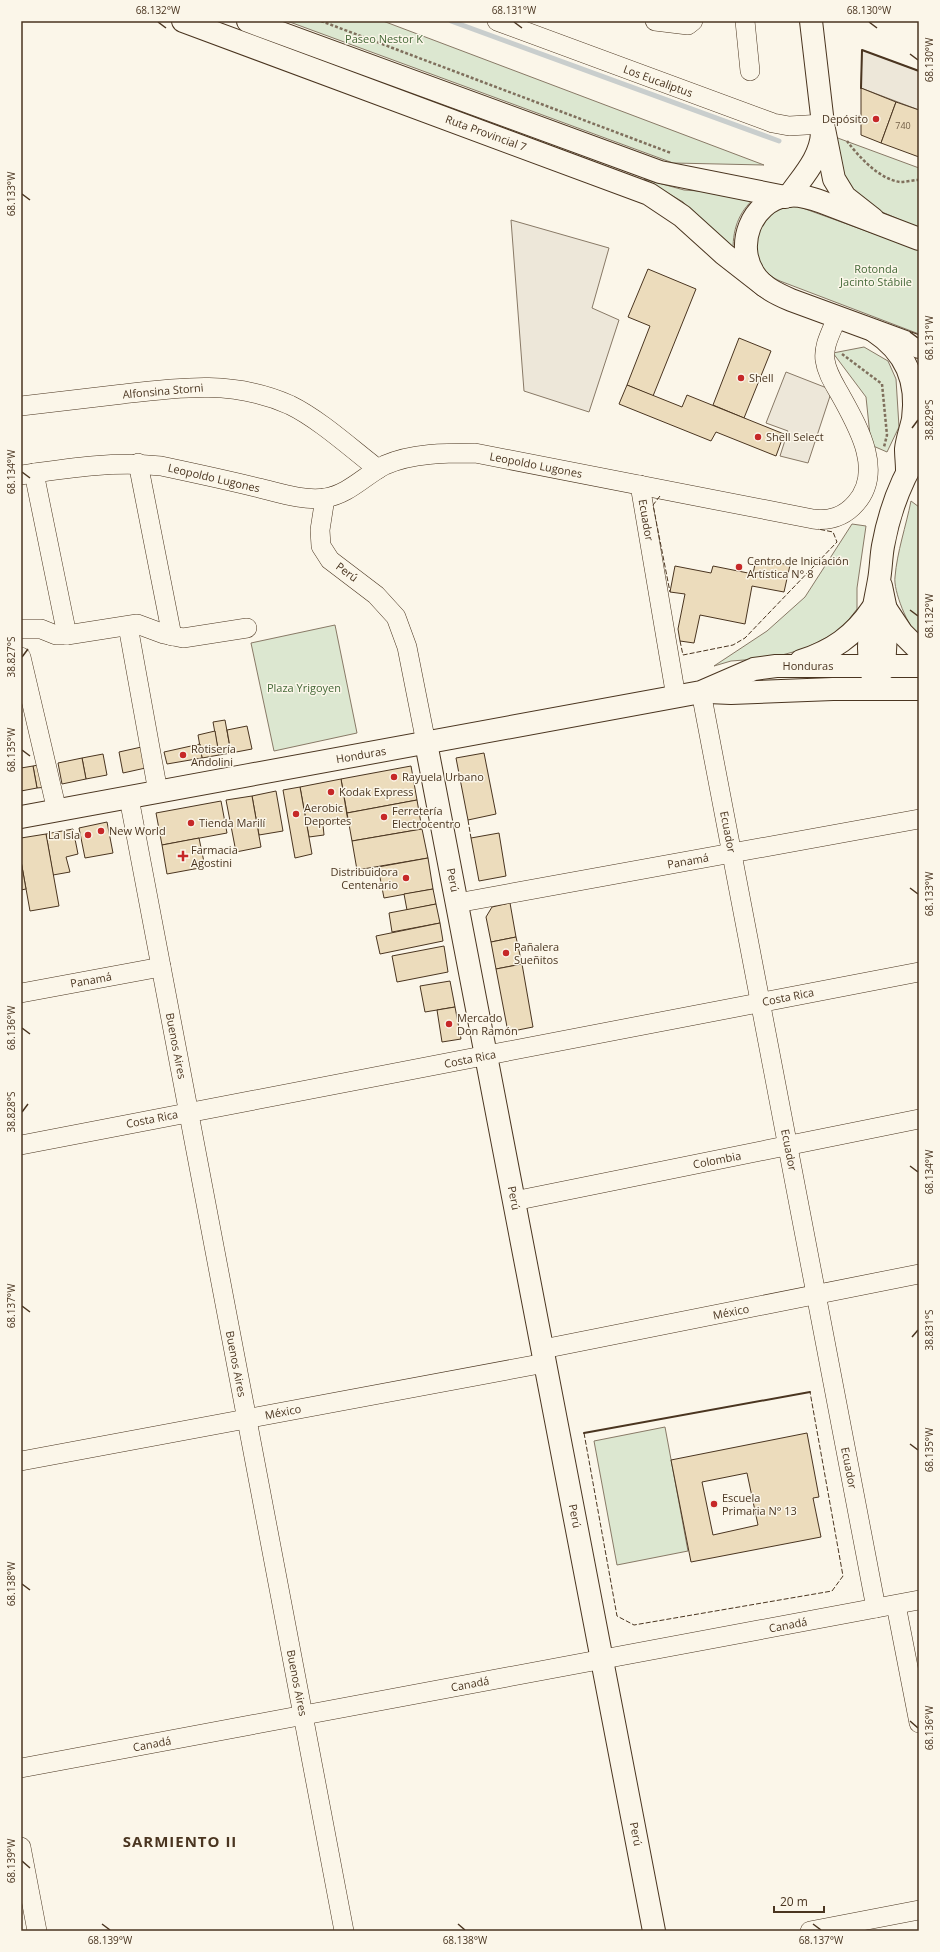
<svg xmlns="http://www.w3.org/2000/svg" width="940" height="1952" font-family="'Open Sans',sans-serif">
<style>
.green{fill:#dce7d0;stroke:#887966}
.parking{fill:#ede7d9;stroke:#887966}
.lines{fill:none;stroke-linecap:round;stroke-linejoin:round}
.stream{stroke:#c9cecd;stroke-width:5}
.building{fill:#ecdcbc;stroke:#4a3520;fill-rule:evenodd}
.minor-casing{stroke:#4a3520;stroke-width:20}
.major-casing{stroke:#4a3520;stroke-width:24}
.highway-casing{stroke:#4a3520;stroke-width:24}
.path{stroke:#7f6f5c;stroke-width:2.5;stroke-dasharray:3 2;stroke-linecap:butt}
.minor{stroke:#fbf6e9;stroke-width:19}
.major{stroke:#fbf6e9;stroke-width:22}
.highway{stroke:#fbf6e9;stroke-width:22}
.fence{stroke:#4a3520;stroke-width:1;stroke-dasharray:5 2;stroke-linecap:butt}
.wall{stroke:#4a3520;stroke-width:2}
.ticks{fill:none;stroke:#4a3520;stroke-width:1.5}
.poi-dot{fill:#c62828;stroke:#fbf6e9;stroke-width:1.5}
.labels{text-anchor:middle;stroke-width:3;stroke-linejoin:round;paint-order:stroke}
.number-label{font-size:9px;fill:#725f47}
.park-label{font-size:11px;fill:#436837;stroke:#fbf6e9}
.street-label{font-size:11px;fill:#4a3520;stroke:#fbf6e9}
.poi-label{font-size:11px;fill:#4a3520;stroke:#fbf6e9;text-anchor:start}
.district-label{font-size:15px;font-weight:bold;letter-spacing:1px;fill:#4a3520;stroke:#fbf6e9}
.neatline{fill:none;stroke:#4a3520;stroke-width:1.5}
.ticks-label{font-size:10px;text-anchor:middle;fill:#4a3520}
</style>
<rect width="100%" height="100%" fill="#fbf6e9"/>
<g class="green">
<path d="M287 21H383L764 165 673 163Z"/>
<path d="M835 137 919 168V228L866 205 841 177Z"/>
<path d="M644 179 684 190 758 195C740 210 733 226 733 250L683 202Z"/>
<path d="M797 206 919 250V334L780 281C774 278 767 275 762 269 747 250 759 216 781 207 785 205 792 206 797 206Z"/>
<path d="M864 347 888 361 896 379 899 427 887 452 871 445 866 397 833 353Z"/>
<path d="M911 501 919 507V636C908 628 893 590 895 577 897 552 906 526 911 501Z"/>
<path d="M852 524 866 526 857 588V609L840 631 804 649 771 658 731 661 714 666 767 631 805 597Z"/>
<path d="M335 625 357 733 274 751 251 643Z"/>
<path d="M665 1427 688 1551 617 1565 594 1441Z"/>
</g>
<g class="parking">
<path d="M862 50 919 71V110L861 88Z"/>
<path d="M511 220 609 248 592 308 619 320 589 412 524 391Z"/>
<path d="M786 372 832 390 808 463 780 456 788 431 766 423Z"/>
</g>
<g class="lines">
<path class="stream" d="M451 21 779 141"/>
</g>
<g class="building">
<path d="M861 88 896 102 881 143 861 135Z"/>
<path d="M896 102 919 110V157L881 143Z"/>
<path d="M648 269 696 289 653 396 627 385 650 326 628 317Z"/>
<path d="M739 338 771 351 744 418 713 405Z"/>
<path d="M627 385 682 407 687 395 784 434 776 456 716 432 711 441 619 404Z"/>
<path d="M756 559 790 565 784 592 752 586 745 624 700 615 694 643 680 641 678 629 685 594 670 592 675 566 711 573 713 566 753 574Z"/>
<path d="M225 720 231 753 219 755 213 722Z"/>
<path d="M247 726 252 749 231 753 227 730Z"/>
<path d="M215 731 219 755 202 758 198 735Z"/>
<path d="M200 744 202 758 167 764 164 752Z"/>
<path d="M146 746 150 767 123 773 119 752Z"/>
<path d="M484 753 496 814 468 820 456 758Z"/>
<path d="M103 754 107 775 86 779 82 758Z"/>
<path d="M82 758 86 779 62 784 58 763Z"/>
<path d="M43 764 47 787 37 788 33 766Z"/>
<path d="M33 766 37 788 21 791V768Z"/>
<path d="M411 766 417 800 347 813 341 779Z"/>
<path d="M341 779 348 821 323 825 324 835 309 837 300 787Z"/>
<path d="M300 787 312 854 295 858 283 790Z"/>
<path d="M276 791 283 831 259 835 252 796Z"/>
<path d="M252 796 261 847 236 852 226 800Z"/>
<path d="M417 800 422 829 352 841 347 813Z"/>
<path d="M221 801 227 833 162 845 156 813Z"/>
<path d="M107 822 113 853 85 858 79 828Z"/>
<path d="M73 829 78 854 66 857 70 872 53 875 46 834Z"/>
<path d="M422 829 428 858 357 870 352 841Z"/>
<path d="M499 833 506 876 479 881 471 838Z"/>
<path d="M46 834 59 906 30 911 21 861V838Z"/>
<path d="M199 838 205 867 167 874 162 845Z"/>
<path d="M428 858 433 889 384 898 378 867Z"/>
<path d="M21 861 26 889 21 890Z"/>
<path d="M433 889 436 904 407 910 404 894Z"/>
<path d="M510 903 516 937 491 942 486 917 492 907Z"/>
<path d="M436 904 440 923 392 932 389 913Z"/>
<path d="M440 923 443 941 380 954 376 936Z"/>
<path d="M516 937 522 964 496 969 491 942Z"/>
<path d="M444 946 448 972 397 982 392 956Z"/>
<path d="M522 964 533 1027 508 1032 496 969Z"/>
<path d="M450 981 455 1007 425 1012 420 986Z"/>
<path d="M455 1007 461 1039 442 1042 437 1010Z"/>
<path d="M807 1433 819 1497 813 1498 821 1537 691 1562 671 1460ZM747 1473 758 1525 713 1535 702 1482Z"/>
</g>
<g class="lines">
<g class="minor-casing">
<g id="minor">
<path d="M497 21 773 123 789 126 823 124"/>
<path d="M655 21 688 25 693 21"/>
<path d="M745 21 750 71"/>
<path d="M21 406C55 402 89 398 123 394 181 387 235 380 290 405 319 419 352 449 378 469"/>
<path d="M138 463 172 636"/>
<path d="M34 473 67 635"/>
<path d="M21 475C69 468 113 461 161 466 194 473 227 480 259 488 280 493 303 501 325 498 349 494 364 476 385 465 412 453 446 453 475 453L813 519C830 521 844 517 856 503 884 471 858 427 841 396 835 385 827 374 825 360 823 345 832 331 837 317"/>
<path d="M640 485 676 697"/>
<path d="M325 498 320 530 321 546 330 560 376 595 396 617 407 647 426 743"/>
<path d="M128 626 158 792"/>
<path d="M21 629H41L56 635H67L137 624 164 634 183 638 247 628"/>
<path d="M21 657 57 811"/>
<path d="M701 692 876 1608"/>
<path d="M129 798 344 1931"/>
<path d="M457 903 919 819"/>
<path d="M21 993 161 967"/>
<path d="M21 1145 919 972"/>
<path d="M514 1201 919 1119"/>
<path d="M543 1349 919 1274"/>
<path d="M21 1461 545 1363"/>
<path d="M896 1605 919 1723"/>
<path d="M21 1768 919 1600"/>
<path d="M21 1847 37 1931"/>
<path d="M810 1931 919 1910"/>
</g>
</g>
<g class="major-casing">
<g id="major">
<path d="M811 21 823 124 834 179 845 197 873 219"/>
<path d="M789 196C802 177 821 158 822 133"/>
<path d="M874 331C906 352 918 381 913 419 911 429 907 439 906 449 906 456 907 463 907 470"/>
<path d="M881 586 887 615 884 669"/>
<path d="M886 609 902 633 919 650"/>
<path d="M801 661C832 651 854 636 872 609"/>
<path d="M877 688C861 655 873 614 879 580 881 569 881 557 883 546 889 513 901 480 919 452"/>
<path d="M708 692 731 693 833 689H919"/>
<path d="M426 743 654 1931"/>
<path d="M21 817 701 692 754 669 776 666H919"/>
</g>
</g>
<g class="highway-casing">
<g id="highway">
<path d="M183 21 649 194 682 216 724 254 765 286"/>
<path d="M248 21 660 172 785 197"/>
<path d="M919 239 822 202C811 198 799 194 786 196 751 202 735 245 754 274 762 287 777 294 791 300L919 347"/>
</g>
</g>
<g class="path">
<path d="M321 21 671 153"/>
<path d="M847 141C859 157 879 179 900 182 906 182 913 180 919 180"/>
<path d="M842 354 882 384 887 435 884 447"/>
</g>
<use href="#minor" class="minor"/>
<use href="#major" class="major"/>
<use href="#highway" class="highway"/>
<g class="fence">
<path d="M660 496 653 505 670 592"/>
<path d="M680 641 683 655 733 645 745 638 837 542 833 532 818 529"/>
<path d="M468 820 471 838"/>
<path d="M584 1433 617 1616 634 1625 832 1591 843 1576 810 1392"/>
</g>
<g class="wall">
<path d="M861 88 862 50 919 71"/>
<path d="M584 1433 810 1392"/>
</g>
</g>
<path class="ticks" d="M158 22 166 28M514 22 522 28M869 22 877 28M910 54 918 60M22 194 30 200M910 332 918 338M912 428 918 420M22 472 30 478M910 610 918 616M22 657 28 649M22 750 30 756M910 888 918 894M22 1028 30 1034M22 1112 28 1104M910 1166 918 1172M22 1306 30 1312M912 1337 918 1330M910 1444 918 1450M22 1584 30 1590M910 1721 918 1728M22 1861 30 1868M102 1924 110 1930M458 1924 465 1930M813 1924 821 1930"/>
<g class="poi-dot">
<circle cx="876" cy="119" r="4"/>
<circle cx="741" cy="378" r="4"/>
<circle cx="758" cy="437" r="4"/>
<circle cx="739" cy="567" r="4"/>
<circle cx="183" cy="755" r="4"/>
<circle cx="394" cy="777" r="4"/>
<circle cx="331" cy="792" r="4"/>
<circle cx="296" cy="814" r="4"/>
<circle cx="384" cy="817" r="4"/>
<circle cx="191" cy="823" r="4"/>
<circle cx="101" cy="831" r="4"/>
<circle cx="88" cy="835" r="4"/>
<path d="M181 850h4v4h4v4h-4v4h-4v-4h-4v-4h4z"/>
<circle cx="406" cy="878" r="4"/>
<circle cx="506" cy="953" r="4"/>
<circle cx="449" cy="1024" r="4"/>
<circle cx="714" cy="1504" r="4"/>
</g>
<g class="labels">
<g class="number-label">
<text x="903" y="129">740</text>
</g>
<g class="park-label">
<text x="384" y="43">Paseo Nestor K</text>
<text x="876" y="273">Rotonda<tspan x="876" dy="13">Jacinto Stábile</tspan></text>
<text x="304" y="692">Plaza Yrigoyen</text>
</g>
<g class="street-label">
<text transform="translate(658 81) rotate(20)" y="4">Los Eucaliptus</text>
<text transform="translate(486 133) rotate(20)" y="4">Ruta Provincial 7</text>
<text transform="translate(163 391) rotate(-5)" y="4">Alfonsina Storni</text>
<text transform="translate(536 465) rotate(11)" y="4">Leopoldo Lugones</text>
<text transform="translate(214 478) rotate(13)" y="4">Leopoldo Lugones</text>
<text transform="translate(646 520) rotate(80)" y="4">Ecuador</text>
<text transform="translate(347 572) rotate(37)" y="4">Perú</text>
<text x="808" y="670">Honduras</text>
<text transform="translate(361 755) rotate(-10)" y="4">Honduras</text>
<text transform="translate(728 832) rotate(79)" y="4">Ecuador</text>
<text transform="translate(688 861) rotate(-10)" y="4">Panamá</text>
<text transform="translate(453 880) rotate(79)" y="4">Perú</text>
<text transform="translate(91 980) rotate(-10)" y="4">Panamá</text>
<text transform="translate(788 997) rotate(-11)" y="4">Costa Rica</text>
<text transform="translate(176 1046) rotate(79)" y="4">Buenos Aires</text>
<text transform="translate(470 1059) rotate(-11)" y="4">Costa Rica</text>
<text transform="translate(152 1119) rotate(-11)" y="4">Costa Rica</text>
<text transform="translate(789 1150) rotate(79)" y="4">Ecuador</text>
<text transform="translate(717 1160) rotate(-11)" y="4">Colombia</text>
<text transform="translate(514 1198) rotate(79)" y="4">Perú</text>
<text transform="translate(731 1312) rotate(-11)" y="4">México</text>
<text transform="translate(236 1364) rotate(79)" y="4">Buenos Aires</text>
<text transform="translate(283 1412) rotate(-11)" y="4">México</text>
<text transform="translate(849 1468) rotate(79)" y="4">Ecuador</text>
<text transform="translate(575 1516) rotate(79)" y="4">Perú</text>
<text transform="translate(788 1625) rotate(-11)" y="4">Canadá</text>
<text transform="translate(297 1683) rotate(79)" y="4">Buenos Aires</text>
<text transform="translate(470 1684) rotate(-11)" y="4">Canadá</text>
<text transform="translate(152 1744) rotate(-11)" y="4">Canadá</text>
<text transform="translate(636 1834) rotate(79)" y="4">Perú</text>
</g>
<g class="poi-label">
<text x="868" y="123" text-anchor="end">Depósito</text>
<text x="749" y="382">Shell</text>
<text x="766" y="441">Shell Select</text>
<text x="747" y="565">Centro de Iniciación<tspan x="747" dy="13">Artística N° 8</tspan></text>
<text x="191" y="753">Rotisería<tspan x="191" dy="13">Andolini</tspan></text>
<text x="402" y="781">Rayuela Urbano</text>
<text x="339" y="796">Kodak Express</text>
<text x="304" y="812">Aerobic<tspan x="304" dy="13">Deportes</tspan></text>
<text x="392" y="815">Ferretería<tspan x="392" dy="13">Electrocentro</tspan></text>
<text x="199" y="827">Tienda Marilí</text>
<text x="109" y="835">New World</text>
<text x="80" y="839" text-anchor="end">La Isla</text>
<text x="191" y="854">Farmacia<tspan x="191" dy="13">Agostini</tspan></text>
<text x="398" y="876" text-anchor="end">Distribuidora<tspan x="398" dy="13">Centenario</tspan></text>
<text x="514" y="951">Pañalera<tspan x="514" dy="13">Sueñitos</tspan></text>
<text x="457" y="1022">Mercado<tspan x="457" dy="13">Don Ramón</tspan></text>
<text x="722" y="1502">Escuela<tspan x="722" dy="13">Primaria N° 13</tspan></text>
</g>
<g class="district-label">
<text x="180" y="1847">SARMIENTO II</text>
</g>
</g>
<rect width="940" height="1952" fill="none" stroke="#fbf6e9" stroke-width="44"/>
<path d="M774 1906v6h50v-6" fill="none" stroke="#4a3520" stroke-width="2"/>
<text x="780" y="1906" font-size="12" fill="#4a3520" stroke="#fbf6e9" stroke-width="3" paint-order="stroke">20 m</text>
<rect x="22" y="22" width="896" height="1908" class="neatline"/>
<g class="ticks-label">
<text x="158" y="14">68.132°W</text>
<text x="514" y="14">68.131°W</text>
<text x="869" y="14">68.130°W</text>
<text transform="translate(929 60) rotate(-90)" y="4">68.130°W</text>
<text transform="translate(11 194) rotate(-90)" y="4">68.133°W</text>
<text transform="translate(929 338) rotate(-90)" y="4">68.131°W</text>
<text transform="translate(929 420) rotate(-90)" y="4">38.829°S</text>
<text transform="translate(11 472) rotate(-90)" y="4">68.134°W</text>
<text transform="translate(929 616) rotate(-90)" y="4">68.132°W</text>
<text transform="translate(11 657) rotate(-90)" y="4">38.827°S</text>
<text transform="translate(11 750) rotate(-90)" y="4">68.135°W</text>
<text transform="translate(929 894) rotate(-90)" y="4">68.133°W</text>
<text transform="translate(11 1028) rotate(-90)" y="4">68.136°W</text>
<text transform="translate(11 1112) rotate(-90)" y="4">38.828°S</text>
<text transform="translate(929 1172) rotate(-90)" y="4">68.134°W</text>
<text transform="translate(11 1306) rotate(-90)" y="4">68.137°W</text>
<text transform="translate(929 1330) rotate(-90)" y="4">38.831°S</text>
<text transform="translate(929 1450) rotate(-90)" y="4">68.135°W</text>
<text transform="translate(11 1584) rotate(-90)" y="4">68.138°W</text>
<text transform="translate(929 1728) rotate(-90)" y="4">68.136°W</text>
<text transform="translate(11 1861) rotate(-90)" y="4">68.139°W</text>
<text x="110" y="1944">68.139°W</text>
<text x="465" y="1944">68.138°W</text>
<text x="821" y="1944">68.137°W</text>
</g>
</svg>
